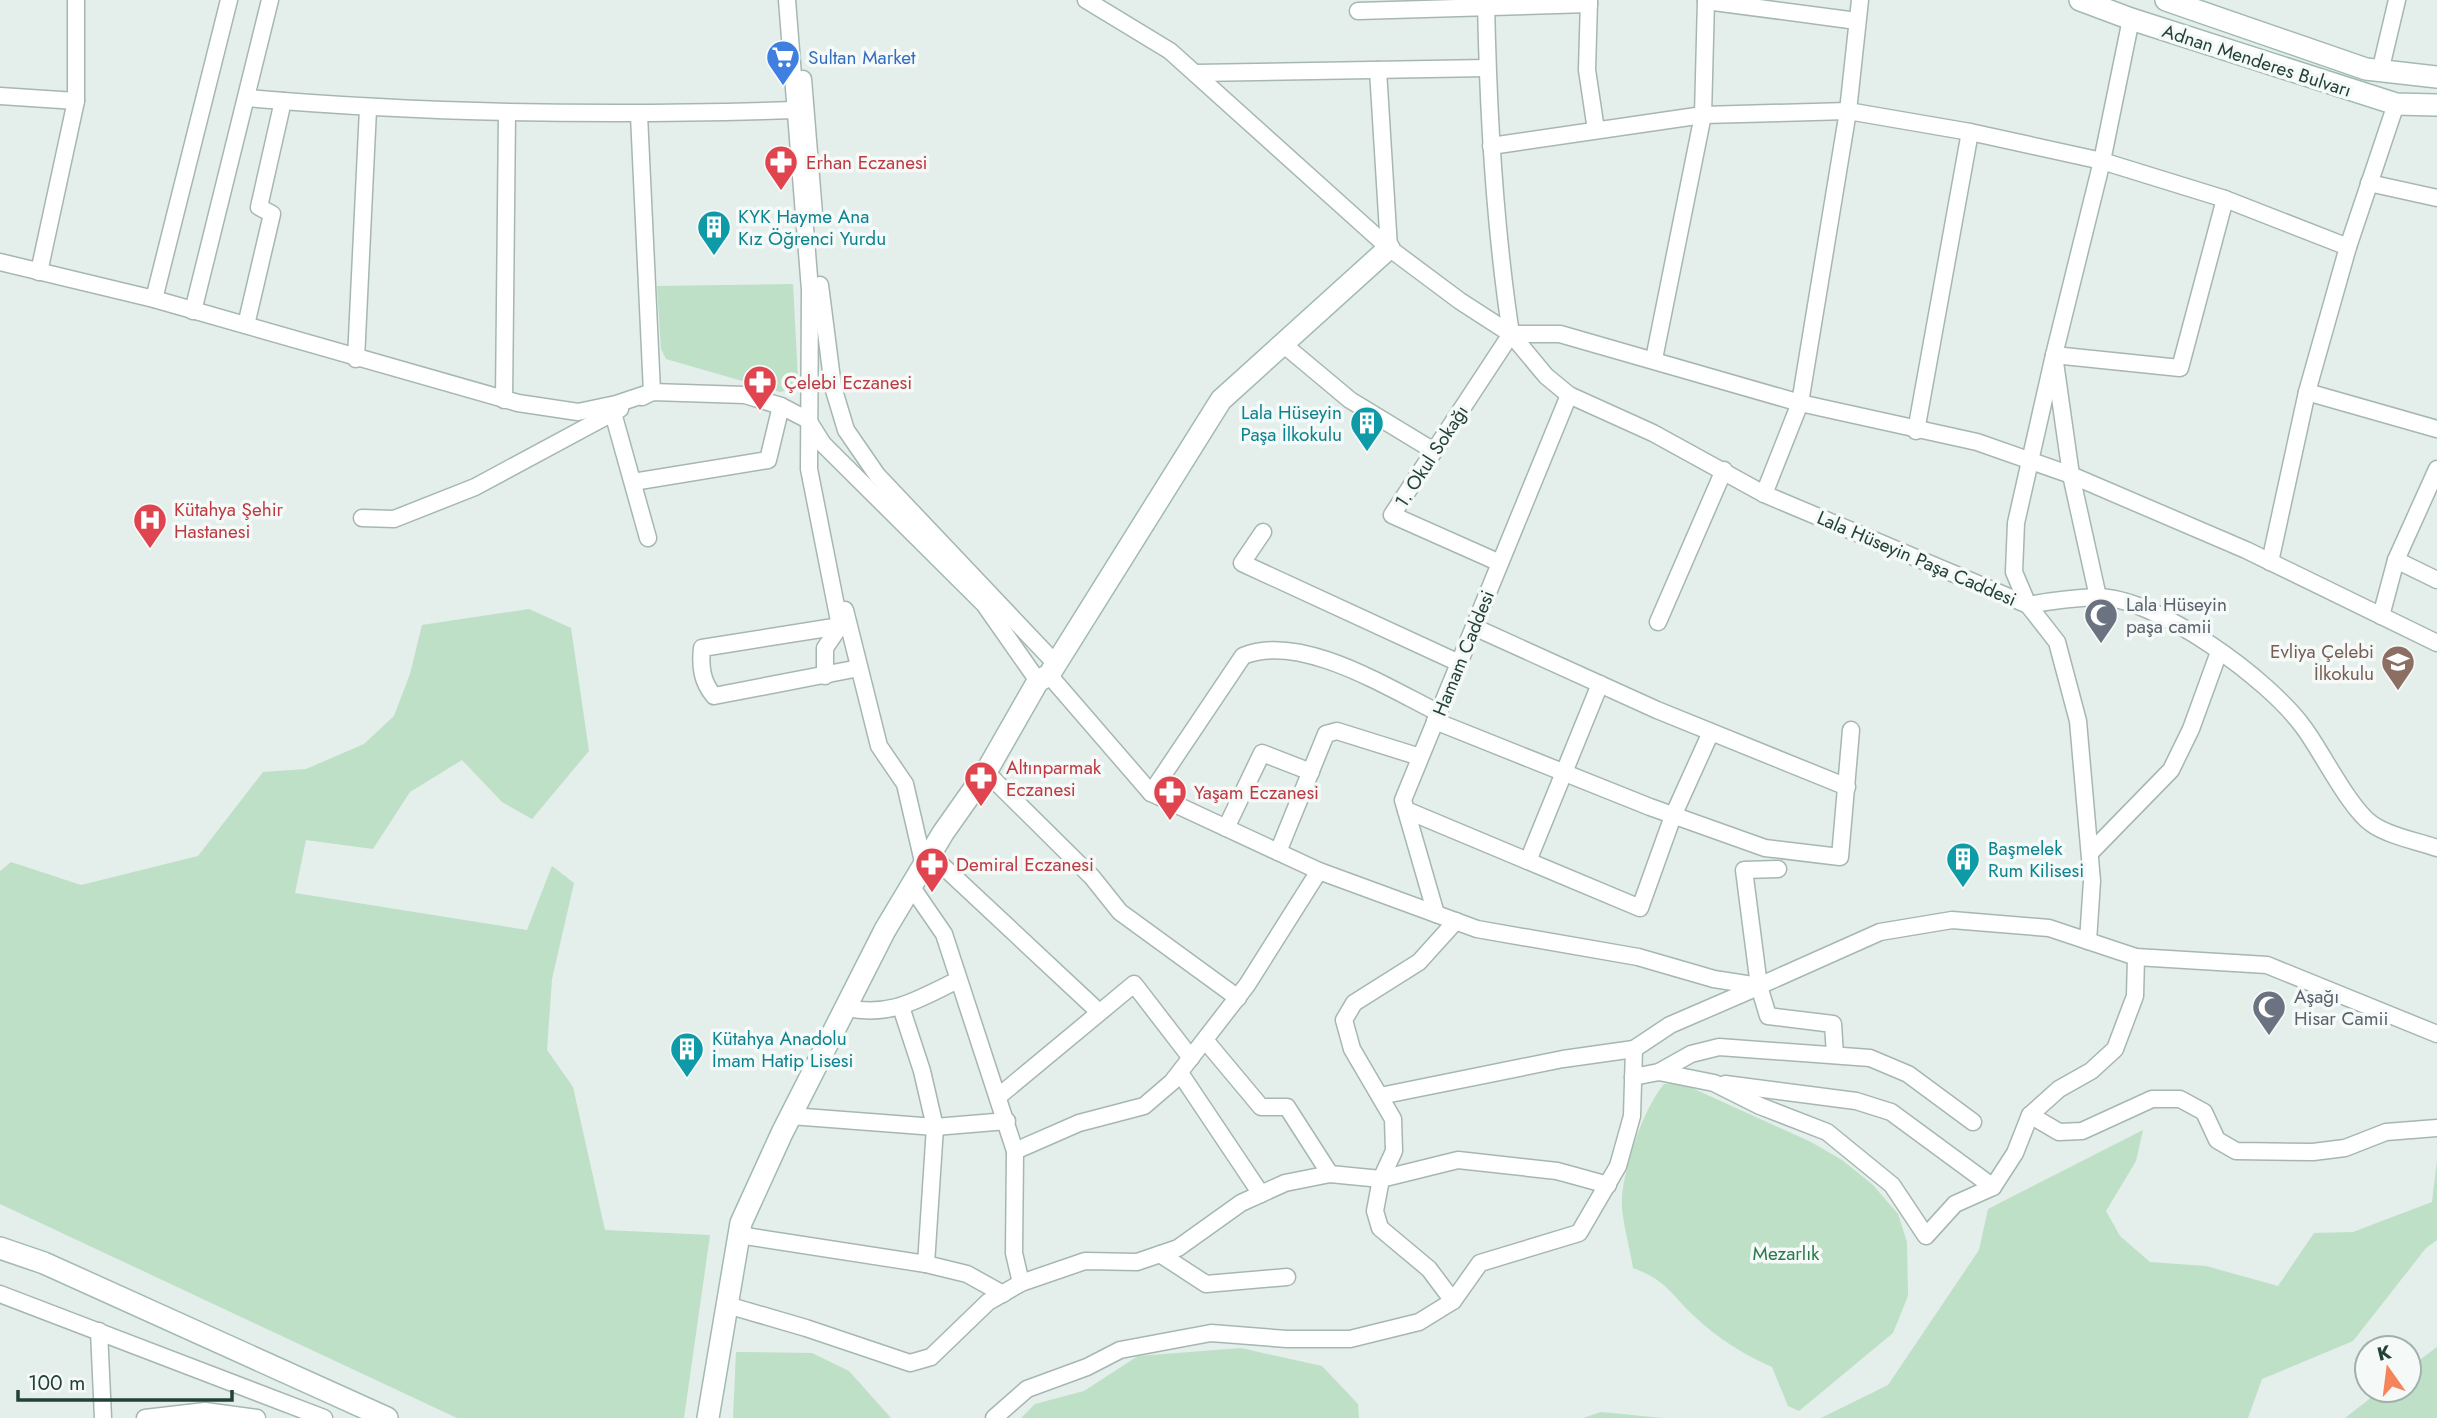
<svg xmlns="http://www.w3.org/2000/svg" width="2437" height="1418" font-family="Jost,sans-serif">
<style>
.green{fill:#bde0c7}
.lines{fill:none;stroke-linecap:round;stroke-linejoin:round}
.street-casing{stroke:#a6b7b1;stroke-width:19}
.secondary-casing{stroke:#a2bab2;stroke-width:24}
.street{stroke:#fff;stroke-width:16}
.secondary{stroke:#fff;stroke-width:21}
.labels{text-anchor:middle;stroke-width:7;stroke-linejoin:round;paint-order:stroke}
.shop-label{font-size:19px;fill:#366cbe;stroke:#f5faf8;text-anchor:start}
.street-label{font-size:19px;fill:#234139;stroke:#f5faf8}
.health-label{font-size:19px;fill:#be3a42;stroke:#f5faf8;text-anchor:start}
.culture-label{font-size:19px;fill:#0d838f;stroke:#f5faf8;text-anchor:start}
.worship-label{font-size:19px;fill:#5b616d;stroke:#f5faf8;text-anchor:start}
.education-label{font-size:19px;fill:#785e54;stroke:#f5faf8;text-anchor:end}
.park-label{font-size:19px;fill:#2b794b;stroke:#f5faf8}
</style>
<rect width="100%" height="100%" fill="#e4eeea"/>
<g class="green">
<path d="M793 284 798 380 793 389 780 392 666 359 661 349 657 286Z"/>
<path d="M529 609 571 628 589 751 532 819 502 802 462 760 410 792 373 849 306 840 295 893 527 930 552 866 574 883 552 979 547 1050 573 1087 605 1230 710 1235 684 1418H457L0 1204V871L11 862 81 885 198 856 263 772 306 769 364 744 394 716 410 674 422 625Z"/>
<path d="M1681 1083 1811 1142 1842 1160 1873 1185 1898 1214 1907 1242 1908 1296 1893 1333 1799 1411 1788 1406 1772 1367C1743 1354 1717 1338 1693 1315 1669 1292 1667 1281 1633 1268 1630 1249 1624 1228 1622 1208 1620 1175 1643 1109 1664 1084Z"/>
<path d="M2143 1130 2136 1161 2106 1211 2120 1236 2150 1262 2206 1266 2278 1286 2314 1233 2353 1232 2432 1202 2437 1160V1240L2426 1248 2353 1341 2262 1379 2248 1418H1821L1888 1385 1979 1250 1988 1209Z"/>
<path d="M2437 1347V1418H2345L2381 1390H2409V1368Z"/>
<path d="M1241 1348 1322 1366 1358 1404 1359 1418H1021L1035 1404 1084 1391 1138 1356Z"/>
<path d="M736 1352 812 1353 849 1371 891 1418H733Z"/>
<path d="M1601 1412 1663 1418H1583Z"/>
</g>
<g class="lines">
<g class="street-casing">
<g id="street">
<path d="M787 0 810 290 809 469 840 626 702 648C700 667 702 682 714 696L859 668"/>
<path d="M1086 0 1170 51 1389 248 1460 301 1511 334H1560L1800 403 1977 442 2071 475 2246 550 2437 643"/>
<path d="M1486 0C1488 112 1494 223 1511 334"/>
<path d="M1589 0 1587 70 1596 130"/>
<path d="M1706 1 1857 21"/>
<path d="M1358 11 1589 4"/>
<path d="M1378 70 1389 248"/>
<path d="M2380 72 2397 0"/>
<path d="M1196 73 1487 68"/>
<path d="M803 79 814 214"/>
<path d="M0 96 76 101"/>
<path d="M247 98C429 114 611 116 794 110"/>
<path d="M639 115 652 392 642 397"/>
<path d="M1491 146 1703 115 1848 111 1970 132 2102 161 2225 199 2348 247"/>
<path d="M2369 183 2437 198"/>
<path d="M2225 199 2180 368 2054 355 2016 523 2014 572 2028 605C2050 601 2074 598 2097 597 2157 597 2270 680 2304 728 2322 752 2349 808 2372 824 2389 836 2417 841 2437 848"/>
<path d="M0 262 154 299 518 403 578 412 616 404 652 392 745 395 781 406 808 420 823 444 984 604 1038 681"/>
<path d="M39 272 76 101V0"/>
<path d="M820 285 833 387 846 430 877 475 1056 664"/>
<path d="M154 299 229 0"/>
<path d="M193 311 270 0"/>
<path d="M246 325 272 214 259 207 283 101"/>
<path d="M1511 334 1546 376 1569 395 1653 433 1764 494 2028 605 2057 642 2078 721 2092 881 2088 941"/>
<path d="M1283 344 1350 400 1434 451"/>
<path d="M356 359 368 109"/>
<path d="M1654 359 1703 115 1706 0"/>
<path d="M2307 392 2437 429"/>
<path d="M504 400 507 113"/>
<path d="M613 413 648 538"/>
<path d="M1916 431 1970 132"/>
<path d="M633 482 768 460 781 406"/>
<path d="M1764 494 1800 403 1848 111 1860 0"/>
<path d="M362 518 394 519 475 487 620 409"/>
<path d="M1263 532 1242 563 1459 663"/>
<path d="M2396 560 2437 580"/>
<path d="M2270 562 2307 392 2348 247 2396 104"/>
<path d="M1500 563 1392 515 1511 334"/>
<path d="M2098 597 2071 475 2054 355 2102 161 2131 19"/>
<path d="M845 610 879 746 905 784 924 866"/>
<path d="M2381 616 2396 560 2437 469"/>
<path d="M1658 622 1724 470"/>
<path d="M1474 627 1657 710 1847 787"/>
<path d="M1049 675 1151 793 1319 871 1477 929 1638 957 1714 979 1759 986 1880 932 1952 920 2049 928 2136 957 2267 965 2437 1034"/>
<path d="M825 676V648L840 626 846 625"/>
<path d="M1435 721 1650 807 1765 848 1840 857 1851 730"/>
<path d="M986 772 1092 877 1120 912 1238 998"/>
<path d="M1151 793 1243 656C1300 632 1388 688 1439 713"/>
<path d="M1406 810 1640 908 1673 816 1711 732"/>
<path d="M1226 828 1262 753 1311 772"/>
<path d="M1278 852 1326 734 1337 731 1420 757"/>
<path d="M2090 853 2171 770 2191 729 2219 652"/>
<path d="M931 855 1099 1012"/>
<path d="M1528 861 1600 684"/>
<path d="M1778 869 1744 870 1759 986 1768 1016 1833 1024 1835 1055"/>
<path d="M911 886 944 934 1015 1151 1014 1253 1021 1283"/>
<path d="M1436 914 1403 800 1569 395"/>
<path d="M901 1007 922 1071 935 1127 926 1264"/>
<path d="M846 1008C893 1017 916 1000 958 980"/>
<path d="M1205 1040 1261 1107H1287L1330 1174"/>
<path d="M1659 1072 1691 1054 1719 1047 1870 1058 1908 1074 1973 1122"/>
<path d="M1180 1073 1261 1194"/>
<path d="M1633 1077 1659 1072 1714 1083 1760 1106 1827 1132 1892 1185 1926 1236 1955 1204 1993 1187 2015 1153 2030 1115 2059 1089 2091 1071 2115 1049 2135 996 2136 957"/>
<path d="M1725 1084 1856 1101 1891 1112 1993 1187"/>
<path d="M999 1096 1134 984 1191 1058"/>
<path d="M1380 1096 1563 1059 1634 1049"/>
<path d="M2030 1115 2059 1132 2082 1131 2152 1099H2180L2204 1112 2217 1140 2236 1151 2313 1152 2345 1148 2386 1132 2437 1128"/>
<path d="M791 1116 935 1127 1007 1121"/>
<path d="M1015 1151 1079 1123 1144 1106 1172 1082 1247 985 1319 871"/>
<path d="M739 1235 926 1264 967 1274 1003 1294"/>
<path d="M1160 1254 1206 1284 1287 1277"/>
<path d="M0 1294 324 1418"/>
<path d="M1453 1301 1429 1269 1380 1228 1375 1211 1381 1179 1394 1151 1393 1119 1352 1049 1344 1020 1354 1003 1419 962 1456 921"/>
<path d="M727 1305 806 1328 910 1363 931 1357 988 1302 1021 1283 1085 1261 1137 1262 1178 1248 1241 1203 1285 1183 1330 1174 1381 1179 1458 1160 1557 1171 1608 1185"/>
<path d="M99 1331 103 1418"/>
<path d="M145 1418 205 1411 257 1418"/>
<path d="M994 1418 1027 1389 1087 1367 1120 1350 1211 1333 1287 1339H1350L1419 1322 1453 1301 1480 1263 1579 1233 1618 1166 1632 1116 1634 1049 1670 1025 1758 987"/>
</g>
</g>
<g class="secondary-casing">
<g id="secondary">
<path d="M2080 0 2131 19 2396 104 2437 105"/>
<path d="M2166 0 2366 69 2437 77"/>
<path d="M0 1248 44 1263 387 1418"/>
<path d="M708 1418 741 1223 782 1133 885 930 943 833 986 772 1038 681 1049 675 1221 400 1389 248"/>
</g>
</g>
<use href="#street" class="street"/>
<use href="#secondary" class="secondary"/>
</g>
<defs>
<g id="supermarket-pin" transform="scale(1.75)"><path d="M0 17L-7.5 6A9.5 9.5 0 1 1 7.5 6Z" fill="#3f7fe0" stroke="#f5faf8"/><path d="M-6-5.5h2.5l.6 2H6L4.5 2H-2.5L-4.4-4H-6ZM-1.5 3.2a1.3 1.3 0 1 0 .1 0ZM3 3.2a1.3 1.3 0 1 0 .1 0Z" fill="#fff"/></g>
<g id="pharmacy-pin" transform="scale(1.75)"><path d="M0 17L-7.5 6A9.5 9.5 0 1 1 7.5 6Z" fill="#e0444e" stroke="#f5faf8"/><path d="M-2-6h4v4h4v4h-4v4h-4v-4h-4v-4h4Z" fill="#fff"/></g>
<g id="building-pin" transform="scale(1.75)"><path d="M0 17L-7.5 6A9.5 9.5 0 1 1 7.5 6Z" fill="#0f9aa8" stroke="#f5faf8"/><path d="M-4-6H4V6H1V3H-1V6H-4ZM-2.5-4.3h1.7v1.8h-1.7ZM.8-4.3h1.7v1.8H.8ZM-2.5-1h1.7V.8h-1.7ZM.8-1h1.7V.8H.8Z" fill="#fff"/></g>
<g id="hospital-pin" transform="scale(1.75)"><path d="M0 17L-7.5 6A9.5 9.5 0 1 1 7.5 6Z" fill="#e0444e" stroke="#f5faf8"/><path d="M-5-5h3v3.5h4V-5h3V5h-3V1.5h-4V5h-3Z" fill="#fff"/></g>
<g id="mosque-pin" transform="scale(1.75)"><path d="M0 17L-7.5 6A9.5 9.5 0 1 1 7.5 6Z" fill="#6b7280" stroke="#f5faf8"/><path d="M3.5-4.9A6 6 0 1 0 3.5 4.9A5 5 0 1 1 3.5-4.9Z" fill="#fff"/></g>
<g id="school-pin" transform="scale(1.75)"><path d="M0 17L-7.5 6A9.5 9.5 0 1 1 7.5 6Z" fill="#8d6e63" stroke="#f5faf8"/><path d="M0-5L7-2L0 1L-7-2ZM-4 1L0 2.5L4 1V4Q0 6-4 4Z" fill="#fff"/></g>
</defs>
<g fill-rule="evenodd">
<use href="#supermarket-pin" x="783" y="57"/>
<use href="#pharmacy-pin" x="781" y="162"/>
<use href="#building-pin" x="714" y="227"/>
<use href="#pharmacy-pin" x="760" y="382"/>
<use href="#building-pin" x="1367" y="423"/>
<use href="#hospital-pin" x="150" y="520"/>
<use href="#mosque-pin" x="2101" y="615"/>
<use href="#school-pin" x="2398" y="662"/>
<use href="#pharmacy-pin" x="981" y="778"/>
<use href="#pharmacy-pin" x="1170" y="792"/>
<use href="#building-pin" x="1963" y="859"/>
<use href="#pharmacy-pin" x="932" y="864"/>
<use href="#mosque-pin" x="2269" y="1007"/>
<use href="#building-pin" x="687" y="1049"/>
</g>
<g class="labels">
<g class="shop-label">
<text x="808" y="64">Sultan Market</text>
</g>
<g class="street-label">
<text transform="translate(2257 60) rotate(18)" y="7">Adnan Menderes Bulvarı</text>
<text transform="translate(1431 456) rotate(-57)" y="7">1. Okul Sokağı</text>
<text transform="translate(1917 558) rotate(23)" y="7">Lala Hüseyin Paşa Caddesi</text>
<text transform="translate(1463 653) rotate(-68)" y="7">Hamam Caddesi</text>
</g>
<g class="health-label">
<text x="806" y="169">Erhan Eczanesi</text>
<text x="784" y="389">Çelebi Eczanesi</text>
<text x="174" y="516">Kütahya Şehir<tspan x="174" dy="22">Hastanesi</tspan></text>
<text x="1006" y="774">Altınparmak<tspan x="1006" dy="22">Eczanesi</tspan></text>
<text x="1194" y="799">Yaşam Eczanesi</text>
<text x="956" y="871">Demiral Eczanesi</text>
</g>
<g class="culture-label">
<text x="738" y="223">KYK Hayme Ana<tspan x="738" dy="22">Kız Öğrenci Yurdu</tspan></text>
<text x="1342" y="419" text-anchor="end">Lala Hüseyin<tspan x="1342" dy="22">Paşa İlkokulu</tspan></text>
<text x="1988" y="855">Başmelek<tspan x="1988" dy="22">Rum Kilisesi</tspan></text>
<text x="712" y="1045">Kütahya Anadolu<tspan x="712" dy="22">İmam Hatip Lisesi</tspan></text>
</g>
<g class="worship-label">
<text x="2126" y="611">Lala Hüseyin<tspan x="2126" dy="22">paşa camii</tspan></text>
<text x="2294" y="1003">Aşağı<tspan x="2294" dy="22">Hisar Camii</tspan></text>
</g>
<g class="education-label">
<text x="2374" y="658">Evliya Çelebi<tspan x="2374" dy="22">İlkokulu</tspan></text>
</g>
<g class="park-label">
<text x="1786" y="1260">Mezarlık</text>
</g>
</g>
<g transform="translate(2388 1369) rotate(346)"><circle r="33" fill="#f5faf8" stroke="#a1b0ac" stroke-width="2"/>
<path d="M0-5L12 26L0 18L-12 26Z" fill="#f6845a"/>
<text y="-10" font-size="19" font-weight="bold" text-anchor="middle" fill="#234139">K</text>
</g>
<path d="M18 1390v10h214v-10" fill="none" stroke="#234139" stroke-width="3.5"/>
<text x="28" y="1390" font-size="21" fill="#234139" stroke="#f5faf8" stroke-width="5" paint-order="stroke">100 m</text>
</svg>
